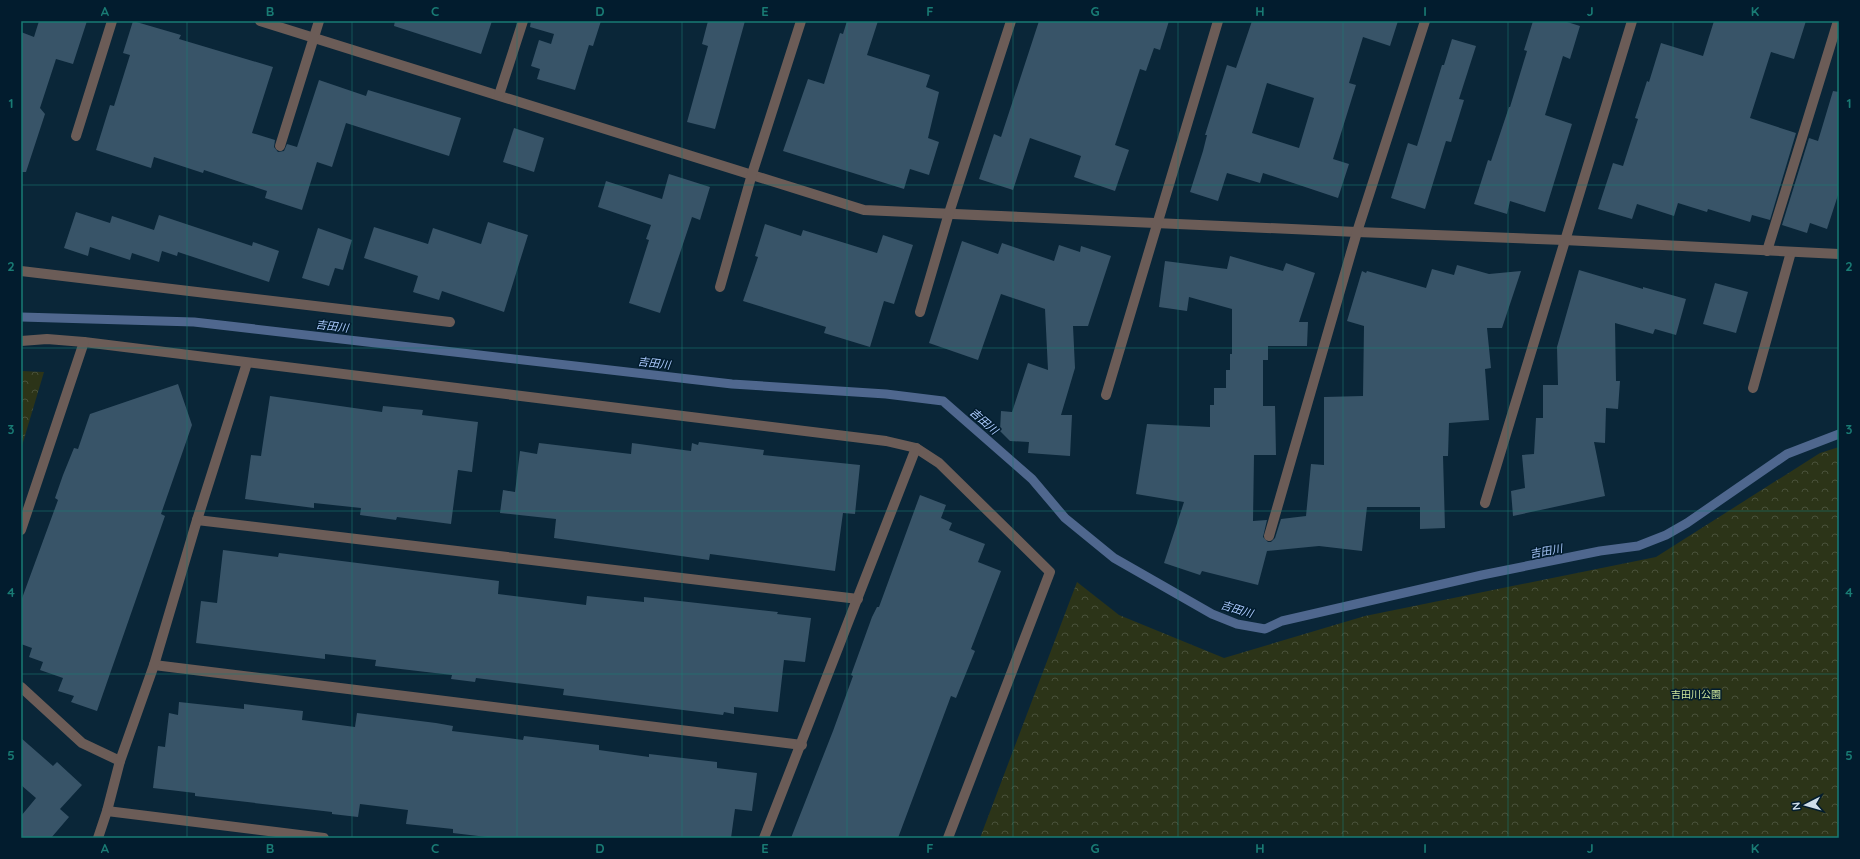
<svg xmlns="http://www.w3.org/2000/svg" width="1860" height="859" font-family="Quicksand,'Noto Sans JP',sans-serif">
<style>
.park{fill:url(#park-crowns)}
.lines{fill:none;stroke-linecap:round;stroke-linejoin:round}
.stream{stroke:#4f678e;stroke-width:9}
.building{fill:#385468;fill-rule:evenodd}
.service{stroke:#6b5c57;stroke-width:10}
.minor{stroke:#6b5c57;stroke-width:10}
.grid{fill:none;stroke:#197b74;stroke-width:1;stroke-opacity:0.55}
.labels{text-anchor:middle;stroke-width:3;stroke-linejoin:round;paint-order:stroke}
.park-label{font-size:10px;fill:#cee59b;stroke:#021c2e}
.water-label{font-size:11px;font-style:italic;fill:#accbfe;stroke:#021c2e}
.neatline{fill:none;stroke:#197b74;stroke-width:1.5}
.grid-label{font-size:13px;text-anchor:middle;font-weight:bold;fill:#197b74}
</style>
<defs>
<pattern id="park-crowns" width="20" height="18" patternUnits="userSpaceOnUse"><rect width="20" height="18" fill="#2c3418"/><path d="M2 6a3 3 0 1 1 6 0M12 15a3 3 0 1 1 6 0" fill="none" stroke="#49513a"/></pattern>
</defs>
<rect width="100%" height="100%" fill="#0a2638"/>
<g class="park">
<path d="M21 371 44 372 21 449Z"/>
<path d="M1839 447V838H980L1077 582 1119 615 1224 658 1365 616 1656 557 1820 453Z"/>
</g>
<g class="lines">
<path class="stream" d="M21 317 194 322 732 384 886 394 943 401 1032 479 1065 518 1114 558 1212 614 1237 624 1265 629 1282 621 1482 575 1600 551 1638 546 1666 535 1687 523 1787 454 1839 434"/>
</g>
<g class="building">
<path d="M39 21H87L73 64 56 59 40 108 45 114 26 172H21V32L34 37Z"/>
<path d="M133 21 181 35 179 39 273 67 252 133 275 140 274 147 278 152 284 151 287 144 297 147 319 80 366 96 368 90 461 118 449 156 346 123 332 167 317 162 302 210 265 198 267 191 204 170 203 173 154 157 151 168 96 150 110 105 114 106 130 55 123 53Z"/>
<path d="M395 21H492L481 54 394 26Z"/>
<path d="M531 21H601L593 46 589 45 575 90 537 79 540 69 531 66 539 40 551 44 554 34 530 27Z"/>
<path d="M708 21H745L715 129 687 122 708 46 702 44Z"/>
<path d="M847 21H878L867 55 930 75 926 87 939 92 928 138 939 142 929 175 910 169 904 189 783 151 808 79 824 84 840 33 843 34Z"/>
<path d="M1039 21H1169L1160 50 1154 48 1146 71 1140 69 1115 145 1129 150 1115 191 1074 177 1081 156 1030 138 1013 190 979 179 994 134 1001 137Z"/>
<path d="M1252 21H1398L1390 46 1363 37 1349 83 1356 85 1333 159 1349 164 1338 198 1263 173 1260 183 1227 173 1218 201 1190 192 1203 151 1207 135H1205L1227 65 1236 68ZM1267 83 1314 98 1299 148 1252 133Z"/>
<path d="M1533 21H1564L1580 26 1570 59 1563 56 1545 115 1572 124 1545 212 1510 201 1507 214 1474 204 1488 160 1491 161 1509 107H1510L1527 51 1524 50Z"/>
<path d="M1714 21H1806L1794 59 1771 52 1750 118 1796 133 1770 220 1752 215 1750 222 1708 209 1707 212 1678 203 1674 216 1637 204 1632 219 1598 209 1613 163 1623 166 1638 119 1635 118 1647 81 1649 82 1661 43 1703 56Z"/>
<path d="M1452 39 1476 46 1459 99 1464 100 1451 142 1446 141 1425 209 1391 198 1408 143 1417 146 1442 65H1444Z"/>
<path d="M1833 91 1839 92V192L1827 229 1810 223 1807 233 1782 225 1809 138 1818 141Z"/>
<path d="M514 128 544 138 534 172 503 162Z"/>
<path d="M669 174 710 187 700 220 692 217 660 313 629 303 649 240 646 239 651 225 598 207 606 181 662 199Z"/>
<path d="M76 212 110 223 112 216 154 230 159 215 252 246 253 242 279 251 269 282 178 252 177 256 162 251 159 262 132 253 130 260 90 247 88 256 64 248Z"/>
<path d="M488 222 528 235 504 312 442 291 439 300 413 292 418 276 364 258 374 227 428 244 433 228 481 244Z"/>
<path d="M765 224 801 236 803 230 877 253 883 235 913 245 894 304 884 301 870 347 824 333 826 327 743 301 758 257 755 256Z"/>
<path d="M318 228 352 240 343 270 335 268 329 286 302 278Z"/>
<path d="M962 241 998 254 1002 243 1054 261 1059 245 1080 252 1081 246 1111 256 1088 326H1073L1075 368 1061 415H1072L1070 456 1028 453 1029 442 1010 441 1000 431 1001 411 1012 412 1028 363 1048 370 1045 309 1001 294 978 360 929 343Z"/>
<path d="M1230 256 1283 271 1286 263 1315 273 1299 322H1308L1307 346H1268V360H1263V406H1275L1276 455H1254L1253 521 1267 520 1263 537 1268 542H1271L1275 538 1281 519 1306 516 1311 464 1324 465V397L1363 396 1364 326 1347 321 1362 271 1366 273 1367 271 1426 288 1432 269 1454 275 1457 265 1489 274 1521 271 1502 328H1487L1491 368 1485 369 1489 420 1449 423 1448 456H1443L1445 528 1420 529V507H1367L1362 551 1319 546 1267 551 1258 585 1202 571 1200 575 1164 563 1184 502 1136 494 1147 424 1210 427V405H1214V388H1226V370H1230V354H1232V309L1189 297 1187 311 1159 307 1165 261 1227 269Z"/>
<path d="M1579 270 1643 289V287L1686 299 1676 335 1655 329 1653 334 1615 323 1616 381H1620L1618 409 1606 408 1605 443 1594 442 1605 496 1513 516 1511 491 1525 488 1522 455 1534 454 1536 418H1543V385H1558L1557 347Z"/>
<path d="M1715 283 1748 292 1736 333 1703 324Z"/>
<path d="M178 384 192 425 161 514 165 516 97 711 71 702 74 696 58 691 63 678 40 670 43 662 29 657 32 648 21 644V601L58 500 55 498 63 475 74 448 78 449 90 414Z"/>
<path d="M270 396 382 412 383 406 423 410 422 415 478 422 472 472 458 470 451 524 397 517 396 520 360 515 361 508 314 503V508L245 499 251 455 261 456Z"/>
<path d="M699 442 764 450 763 455 860 465 855 514 843 513 835 571 710 554 709 560 554 538 556 519 500 513 503 490 515 492 520 451 537 454 539 443 631 454 632 443 691 451 692 443 698 445Z"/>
<path d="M920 495 946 505 941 518 952 523 949 530 985 544 978 562 1001 571 971 649 975 651 956 698 951 696 898 838H791L833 731 853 676 851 675 872 617 877 607H879Z"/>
<path d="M223 550 278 557 279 553 499 581 498 594 586 605 587 596 644 602V597L778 612 777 614 811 618 805 662 784 660 778 712 734 707V714L724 712 723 715 563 695 564 689 476 678 475 682 451 679 452 675 375 666 376 660 325 654V659L196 643 201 601 217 603Z"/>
<path d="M179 702 244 709V704L303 711 302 720 355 727 357 713 436 723 453 726 452 731 523 740 524 736 599 745V750L649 757V754L717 762V768L757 773 752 811 735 809 731 838H495L453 833V829L406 824 408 810 360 804 358 817 332 814V812L195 796V793L153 788 158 746 165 747 169 713 178 715Z"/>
<path d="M21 738 53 766 57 762 82 785 60 809 69 817 51 838H21V816L36 798 21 785Z"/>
</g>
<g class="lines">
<path class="service" d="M1753 388 1791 252"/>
<g class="minor">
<path d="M260 21 864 210 1357 232 1564 240 1839 254"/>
<path d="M499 95 523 21"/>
<path d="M76 136 112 21"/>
<path d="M280 146 319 21"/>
<path d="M1767 251 1838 21"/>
<path d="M21 271 450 322"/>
<path d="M720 287 752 174 801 21"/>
<path d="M920 312 949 213 1011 21"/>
<path d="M21 341 47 339 84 342 886 441 916 448 939 463 1050 572 948 838"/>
<path d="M1106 395 1218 21"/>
<path d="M1485 503 1632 21"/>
<path d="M197 520 858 599"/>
<path d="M21 530 84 342"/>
<path d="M1269 536 1357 232 1425 21"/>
<path d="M154 665 802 745"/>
<path d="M21 687 82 743 120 761"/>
<path d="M107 811 324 838"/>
<path d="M98 838 107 811 120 761 154 665 197 520 247 363"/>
<path d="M764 838 916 448"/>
</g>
</g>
<path class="grid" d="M187 21V838M352 21V838M517 21V838M682 21V838M847 21V838M1013 21V838M1178 21V838M1343 21V838M1508 21V838M1673 21V838M21 185H1839M21 348H1839M21 511H1839M21 674H1839"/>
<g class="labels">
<g class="park-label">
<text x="1696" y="698">吉田川公園</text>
</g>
<g class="water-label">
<text transform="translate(332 326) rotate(7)" y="4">吉田川</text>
<text transform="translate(654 363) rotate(7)" y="4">吉田川</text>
<text transform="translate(984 421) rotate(41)" y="4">吉田川</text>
<text transform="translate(1546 551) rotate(-11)" y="4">吉田川</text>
<text transform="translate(1237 609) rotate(17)" y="4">吉田川</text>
</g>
</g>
<rect width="1860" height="859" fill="none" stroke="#021c2e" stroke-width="44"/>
<g transform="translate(1806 805) rotate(264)" stroke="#021c2e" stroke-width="3" paint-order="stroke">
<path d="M0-3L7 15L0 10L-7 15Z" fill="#cedde9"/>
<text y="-6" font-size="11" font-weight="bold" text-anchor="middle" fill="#cedde9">N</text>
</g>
<rect x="22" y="22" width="1816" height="815" class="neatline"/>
<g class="grid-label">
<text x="105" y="16">A</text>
<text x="270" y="16">B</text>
<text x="435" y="16">C</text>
<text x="600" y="16">D</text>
<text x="765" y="16">E</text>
<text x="930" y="16">F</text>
<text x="1095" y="16">G</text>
<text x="1260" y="16">H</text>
<text x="1425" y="16">I</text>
<text x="1590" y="16">J</text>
<text x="1755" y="16">K</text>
<text x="11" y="108">1</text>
<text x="1849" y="108">1</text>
<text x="11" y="271">2</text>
<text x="1849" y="271">2</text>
<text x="11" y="434">3</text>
<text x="1849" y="434">3</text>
<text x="11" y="597">4</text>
<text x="1849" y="597">4</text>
<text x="11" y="760">5</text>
<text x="1849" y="760">5</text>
<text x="105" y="853">A</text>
<text x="270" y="853">B</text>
<text x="435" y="853">C</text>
<text x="600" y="853">D</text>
<text x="765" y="853">E</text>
<text x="930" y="853">F</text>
<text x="1095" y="853">G</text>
<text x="1260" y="853">H</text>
<text x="1425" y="853">I</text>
<text x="1590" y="853">J</text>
<text x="1755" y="853">K</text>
</g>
</svg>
